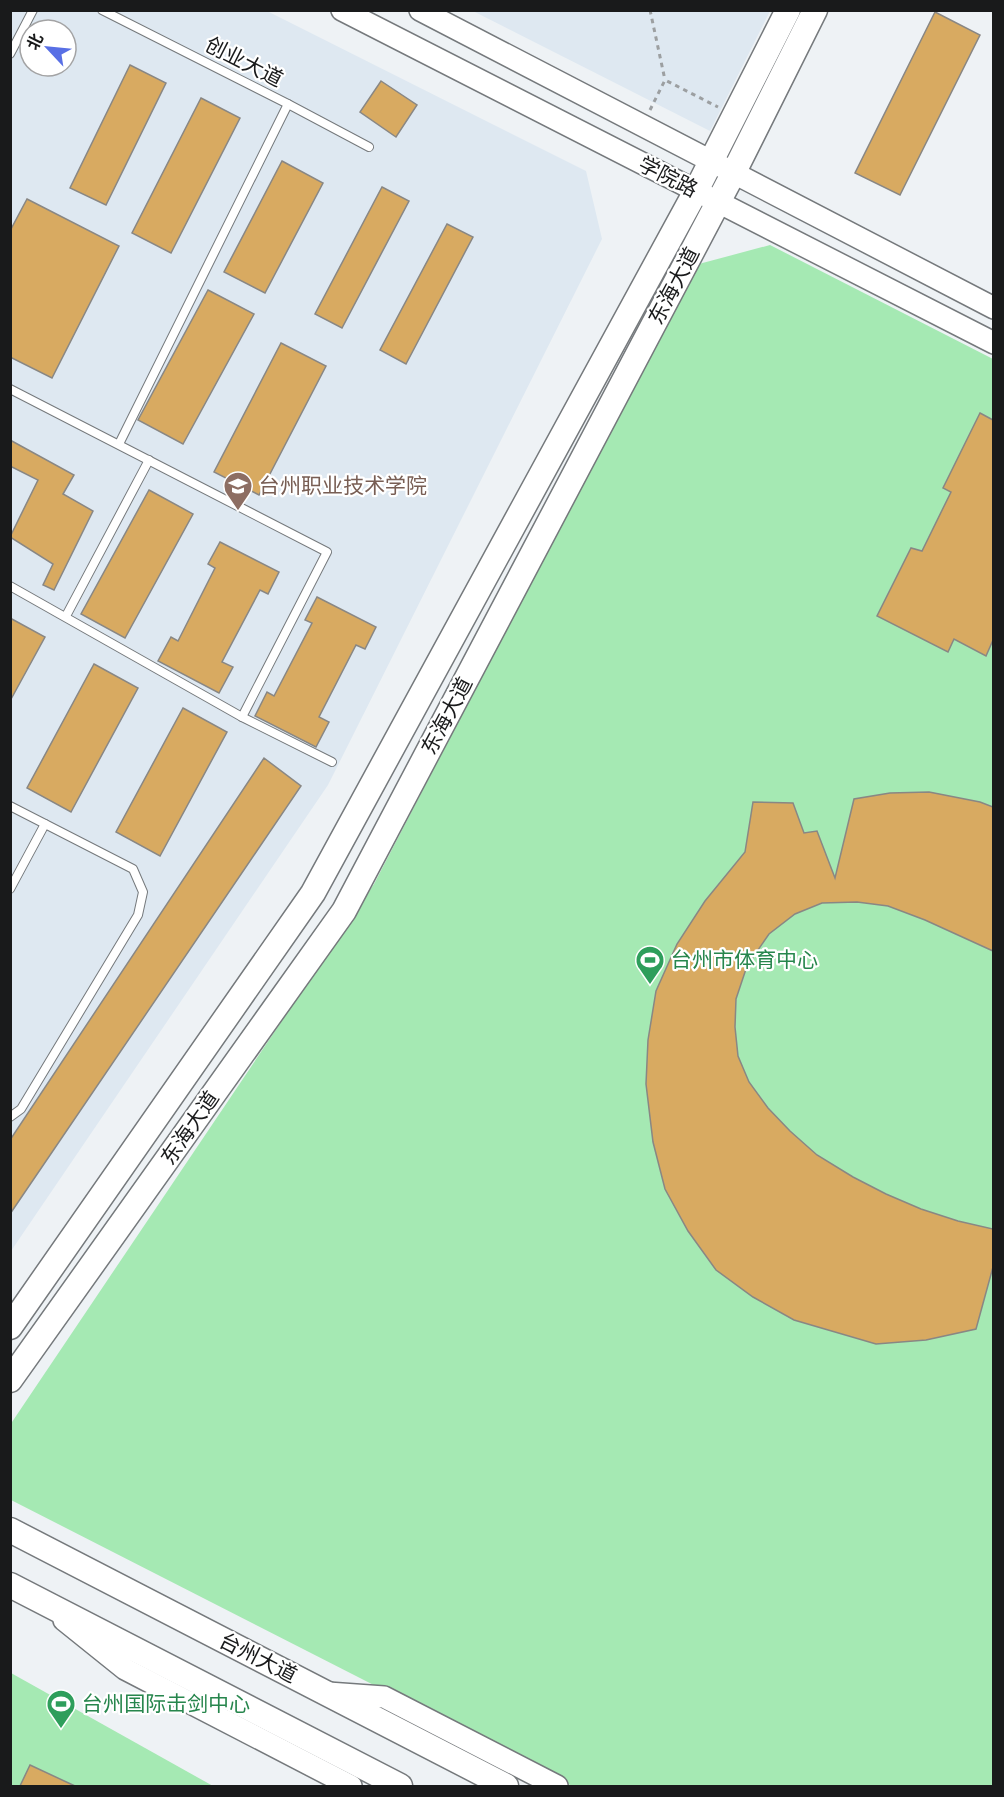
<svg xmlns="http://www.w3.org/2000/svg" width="1004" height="1797" font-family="Poppins,'Noto Sans SC',sans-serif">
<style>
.built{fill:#dee8f1;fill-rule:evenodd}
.green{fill:#a5e9b3}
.building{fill:#d8aa61;stroke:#898784;stroke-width:1.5}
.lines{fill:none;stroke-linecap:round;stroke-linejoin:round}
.lane-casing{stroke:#75797c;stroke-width:10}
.secondary-casing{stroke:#75797c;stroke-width:24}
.primary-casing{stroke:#75797c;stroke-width:27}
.path{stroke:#9c9fa1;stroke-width:3;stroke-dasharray:4.5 4.5;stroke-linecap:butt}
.lane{stroke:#fff;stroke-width:8}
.secondary{stroke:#fff;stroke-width:21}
.primary{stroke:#fff;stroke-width:24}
.labels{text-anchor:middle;stroke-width:4.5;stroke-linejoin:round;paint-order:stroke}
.street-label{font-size:21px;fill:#191a1b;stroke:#fff}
.education-label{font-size:21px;fill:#785e54;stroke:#fff;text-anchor:start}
.leisure-label{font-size:21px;fill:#27864d;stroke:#fff;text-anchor:start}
</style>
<rect width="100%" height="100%" fill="#eef2f5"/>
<g class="built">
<path d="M11 11H267L586 171 602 239 328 785 11 1251ZM30 30H66V66H30Z"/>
<path d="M473 11H770L710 131Z"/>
</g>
<g class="green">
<path d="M770 245 993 359V1786H572L11 1500 10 1425 374 884 695 265Z"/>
<path d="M11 1673 213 1786H11Z"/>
</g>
<g class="building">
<path d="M935 12 980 35 900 195 855 173Z"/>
<path d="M130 65 166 83 106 205 70 188Z"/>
<path d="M381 81 417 105 396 137 360 112Z"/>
<path d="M201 98 240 118 171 253 132 233Z"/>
<path d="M282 161 323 183 265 293 224 272Z"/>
<path d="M382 187 409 201 342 328 315 314Z"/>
<path d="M27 199 119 246 52 378 10 357V231Z"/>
<path d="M447 224 473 237 406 364 380 350Z"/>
<path d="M208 290 254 314 183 444 138 420Z"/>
<path d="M281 343 326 366 259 495 214 472Z"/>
<path d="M980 413 993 420V640L986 656 954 639 948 652 877 616 911 548 922 551 951 492 943 488Z"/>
<path d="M10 440 74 475 63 494 93 511 54 590 43 585 53 564 10 537 38 480 10 466Z"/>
<path d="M149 490 193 514 125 638 81 614Z"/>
<path d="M220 542 279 572 268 594 260 590 222 662 233 667 219 693 158 661 171 637 178 641 215 568 208 564Z"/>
<path d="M317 597 376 627 365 649 356 645 319 717 329 722 316 747 255 716 267 692 274 696 312 623 305 620Z"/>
<path d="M10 618 45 637 10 701Z"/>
<path d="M94 664 138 688 71 812 27 788Z"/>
<path d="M183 708 227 732 160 856 116 832Z"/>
<path d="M264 758 301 786 10 1214V1140Z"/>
<path d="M929 792 980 802 993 807V951L925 920 888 906 857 902 822 903 795 914 769 934 747 966 736 999 735 1027 738 1056 749 1082 768 1108 790 1131 817 1155 853 1177 886 1194 921 1209 958 1221 993 1229V1267L976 1329 926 1340 876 1344 794 1320 753 1297 716 1270 688 1231 665 1189 653 1142 646 1084 648 1040 656 991 677 944 705 901 745 852 753 802 793 803 804 833 817 831 835 878 854 799 890 793Z"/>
<path d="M30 1765 75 1786H20Z"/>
</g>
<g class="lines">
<g class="lane-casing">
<g id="lane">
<path d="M102 10 288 104 369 147"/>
<path d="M10 54 33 10"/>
<path d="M10 389 327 552 242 717"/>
<path d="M119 444 288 104"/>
<path d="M10 586 242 717 332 762"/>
<path d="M66 616 149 460"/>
<path d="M10 806 133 869 143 892 138 915 21 1109 10 1117"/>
<path d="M10 889 45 824"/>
</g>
</g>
<g class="secondary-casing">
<g id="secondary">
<path d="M342 10 994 343"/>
<path d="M420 10 994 308"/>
<path d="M64 1620 125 1669 351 1786"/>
<path d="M328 1693 384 1697 557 1786"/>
</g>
</g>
<g class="primary-casing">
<g id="primary">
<path d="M10 1327 313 893 696 191 788 10"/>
<path d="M10 1380 344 911 733 174 815 10"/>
<path d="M10 1530 506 1786"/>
<path d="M10 1585 400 1786"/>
</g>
</g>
<g class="path">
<path d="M650 10 665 80"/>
<path d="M650 110 665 80 718 107"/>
</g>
<use href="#lane" class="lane"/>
<use href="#secondary" class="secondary"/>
<use href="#primary" class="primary"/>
</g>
<defs>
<g id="university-pin" transform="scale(1.5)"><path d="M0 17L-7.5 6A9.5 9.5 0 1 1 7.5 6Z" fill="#8d6e63" stroke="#fff"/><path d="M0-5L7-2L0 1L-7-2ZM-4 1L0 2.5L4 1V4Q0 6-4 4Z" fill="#fff"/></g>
<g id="stadium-pin" transform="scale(1.5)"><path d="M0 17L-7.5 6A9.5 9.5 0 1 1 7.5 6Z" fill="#2e9e5b" stroke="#fff"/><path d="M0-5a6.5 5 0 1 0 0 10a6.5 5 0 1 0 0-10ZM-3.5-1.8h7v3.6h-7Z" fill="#fff"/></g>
</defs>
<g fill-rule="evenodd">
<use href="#university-pin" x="238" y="486"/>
<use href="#stadium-pin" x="650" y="960"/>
<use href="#stadium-pin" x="61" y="1704"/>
</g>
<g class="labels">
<g class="street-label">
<text transform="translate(244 62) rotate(27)" y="7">创业大道</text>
<text transform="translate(668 177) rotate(27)" y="7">学院路</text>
<text transform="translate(674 286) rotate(-62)" y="7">东海大道</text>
<text transform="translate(447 716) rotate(-62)" y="7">东海大道</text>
<text transform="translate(190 1128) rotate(-55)" y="7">东海大道</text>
<text transform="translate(258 1658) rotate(27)" y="7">台州大道</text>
</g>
<g class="education-label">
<text x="259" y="493">台州职业技术学院</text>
</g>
<g class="leisure-label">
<text x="671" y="967">台州市体育中心</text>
<text x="82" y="1711">台州国际击剑中心</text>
</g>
</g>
<rect width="1004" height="1797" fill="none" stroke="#191a1b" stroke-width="24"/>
<g transform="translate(48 48) rotate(296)"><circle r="28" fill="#ffffff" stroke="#a3a3a4" stroke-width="1.5"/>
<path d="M0-4.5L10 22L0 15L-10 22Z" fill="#586fe5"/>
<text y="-9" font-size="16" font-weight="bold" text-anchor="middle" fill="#191a1b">北</text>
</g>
</svg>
